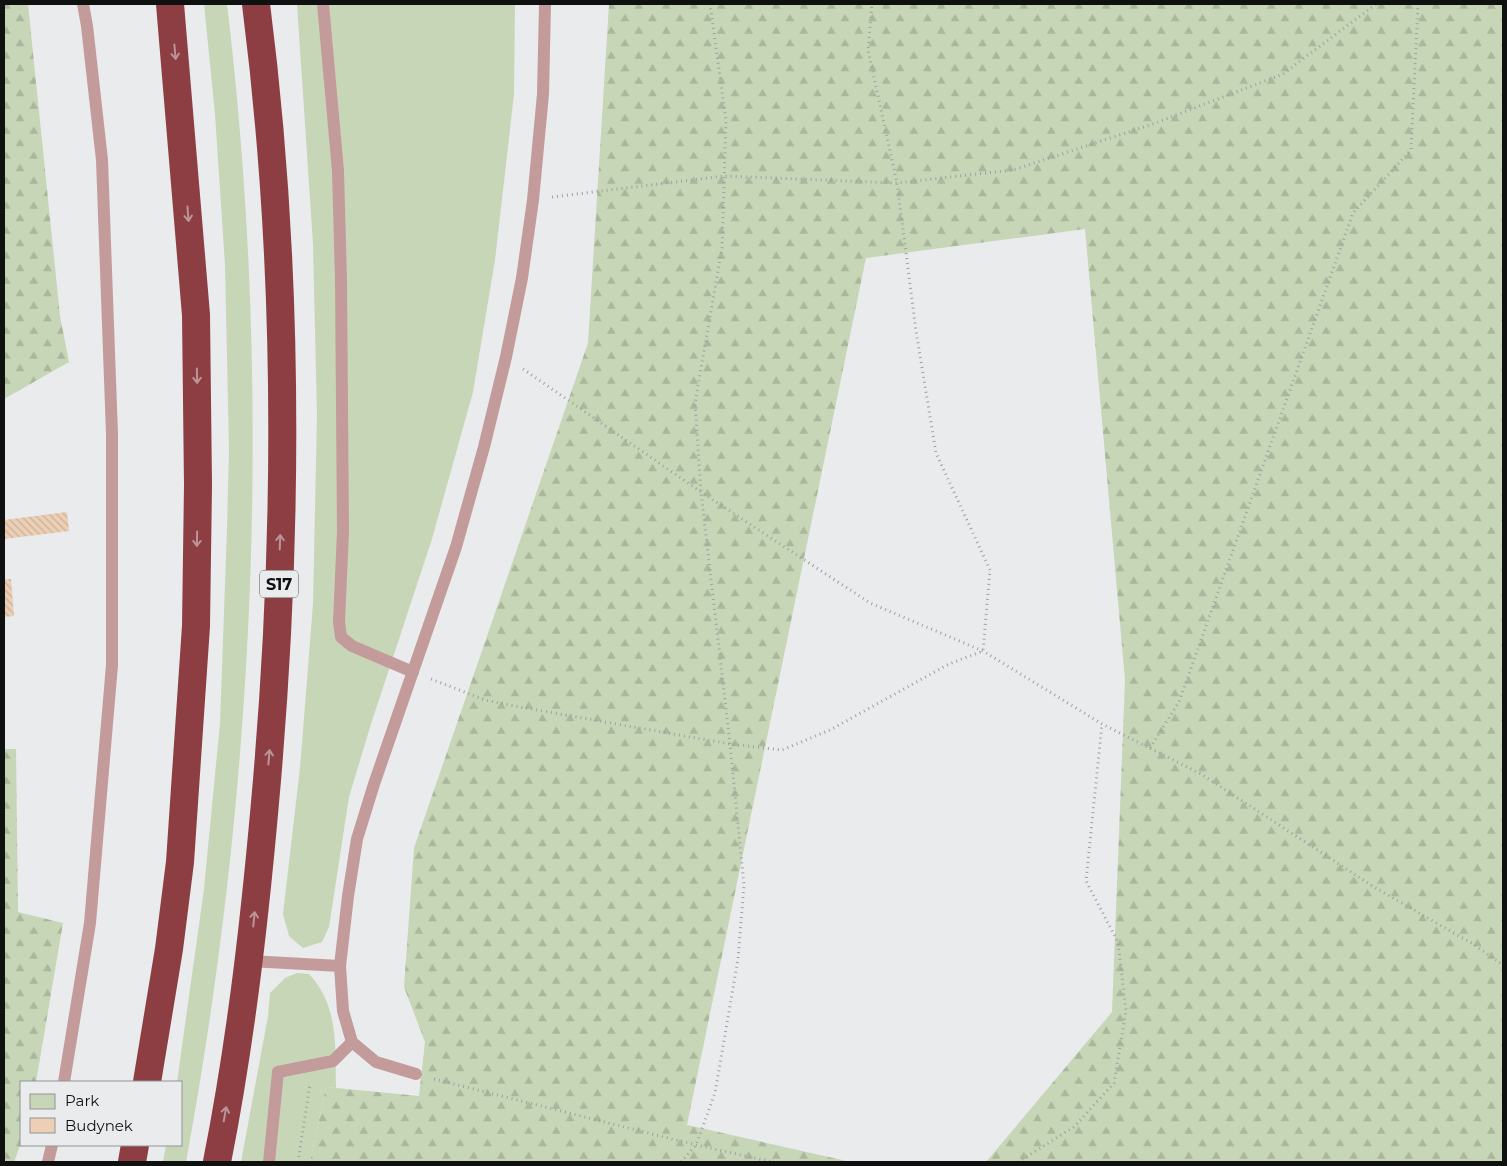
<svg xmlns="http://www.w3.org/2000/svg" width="1507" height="1166" font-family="Montserrat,sans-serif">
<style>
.green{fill:#c7d6b7}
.forest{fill:url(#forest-firs)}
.building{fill:url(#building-back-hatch)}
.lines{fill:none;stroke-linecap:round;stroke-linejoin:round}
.path{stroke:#9fa1a2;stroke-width:3;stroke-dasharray:1 4;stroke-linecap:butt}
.lane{stroke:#c49b9b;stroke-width:12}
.highway{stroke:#8d3e43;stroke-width:28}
.oneway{stroke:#bb9498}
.labels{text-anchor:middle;stroke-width:4;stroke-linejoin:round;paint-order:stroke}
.shield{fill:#e9ebed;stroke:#505252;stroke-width:1}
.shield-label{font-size:16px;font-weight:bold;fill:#0f1010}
</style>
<defs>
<pattern id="forest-firs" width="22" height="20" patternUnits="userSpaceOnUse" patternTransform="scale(1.25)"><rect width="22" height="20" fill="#c7d6b7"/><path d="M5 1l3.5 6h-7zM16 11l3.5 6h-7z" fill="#aab79c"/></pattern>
<pattern id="building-back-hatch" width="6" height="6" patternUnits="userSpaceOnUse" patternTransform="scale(1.25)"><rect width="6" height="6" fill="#eccfb5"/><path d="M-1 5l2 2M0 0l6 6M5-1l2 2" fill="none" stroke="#c9b19b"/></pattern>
</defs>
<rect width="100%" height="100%" fill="#e9ebed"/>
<g class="green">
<path d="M204 4H227C273 388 256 782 186 1162H163L166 1145H181V1082H177L204 889 220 723 227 529 229 450 225 265 215 114Z"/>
<path d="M297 4H515L514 94 495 260 473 392 432 539 371 724 349 797 329 927 322 942 303 948 289 936 283 914 300 768 313 604 317 415 313 244Z"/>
<path d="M297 973 309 974C339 1006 335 1046 336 1088L326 1087 310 1162H241L268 1016 270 993 285 978Z"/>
</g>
<g class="forest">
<path d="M4 4H28L60 316 69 362 4 399Z"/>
<path d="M609 4H1503V1162H986L1112 1012 1125 680 1085 229 866 258 687 1125 851 1162H310L326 1087 419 1096 425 1042 404 987 414 848 588 343Z"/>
<path d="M4 749H16L18 912 63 923 36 1082H21V1143L14 1162H4Z"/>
</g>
<g class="building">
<path d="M67 512 69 531 4 539V520Z"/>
<path d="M4 579H11L14 616 4 617Z"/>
</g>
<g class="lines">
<g class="path">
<path d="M552 197 724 176 897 183 1013 170 1153 124 1283 74 1376 4"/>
<path d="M523 369 701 492 870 603 983 651 1102 724 1201 774 1374 887 1473 944 1503 965"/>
<path d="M431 679 485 700 520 707 730 744 782 750 830 730 949 664 983 651 990 570 936 453 916 331 897 183 868 50 872 4"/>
<path d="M1150 748 1179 702 1353 213 1411 150 1418 4"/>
<path d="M434 1079 696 1145 773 1162"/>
<path d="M298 1162 310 1084"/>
<path d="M681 1162 696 1145 715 1093 738 959 744 885 730 744 701 492 695 403 722 248 726 120 710 4"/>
<path d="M1018 1162 1074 1127 1114 1083 1126 1011 1118 942 1086 881 1102 724"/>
</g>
<g class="lane">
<path d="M323 4 338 171 341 280 343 531 339 622 341 637 352 646 413 672"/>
<path d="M250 961 340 966"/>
<path d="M416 1074 376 1062 352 1042 343 1011 340 966 348 896 357 839 374 784 456 547 484 447 506 357 522 278 533 200 543 94 545 4"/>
<path d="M64 1082 90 923 112 665V434L102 160 87 26 83 4"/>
<path d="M48 1162 52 1145"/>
<path d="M269 1162 278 1072 333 1061 352 1042"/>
</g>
<g class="highway">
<path d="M147 1082 169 949 180 862 196 626 198 485 196 315 170 4"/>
<path d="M132 1162 135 1145"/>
<path d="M217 1162C242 1036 256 908 267 780 289 522 289 261 256 4"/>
</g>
</g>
<defs><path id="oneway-shaft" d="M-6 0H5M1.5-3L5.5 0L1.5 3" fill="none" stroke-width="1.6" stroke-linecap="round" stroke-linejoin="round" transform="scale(1.25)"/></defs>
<g class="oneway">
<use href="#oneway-shaft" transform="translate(175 52) rotate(85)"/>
<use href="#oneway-shaft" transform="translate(188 214) rotate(86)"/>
<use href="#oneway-shaft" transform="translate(197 376) rotate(89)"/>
<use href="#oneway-shaft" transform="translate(197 539) rotate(91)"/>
<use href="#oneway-shaft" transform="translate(280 542) rotate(-88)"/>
<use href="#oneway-shaft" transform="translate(269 757) rotate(-85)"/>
<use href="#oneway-shaft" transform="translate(254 919) rotate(-84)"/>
<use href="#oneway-shaft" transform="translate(225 1114) rotate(-80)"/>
</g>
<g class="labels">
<rect class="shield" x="260" y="570.5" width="38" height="27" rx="4"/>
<g class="shield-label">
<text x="279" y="590">S17</text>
</g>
</g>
<rect width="1507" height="1166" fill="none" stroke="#0f1010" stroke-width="10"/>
<rect x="20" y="1081" width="162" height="65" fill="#e9ebed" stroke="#929395"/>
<rect x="30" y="1094" width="25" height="15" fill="#c7d6b7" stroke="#929395"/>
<text x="65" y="1106" font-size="15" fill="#0f1010">Park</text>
<rect x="30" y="1118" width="25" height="15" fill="#eccfb5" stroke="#929395"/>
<text x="65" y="1131" font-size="15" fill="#0f1010">Budynek</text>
</svg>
